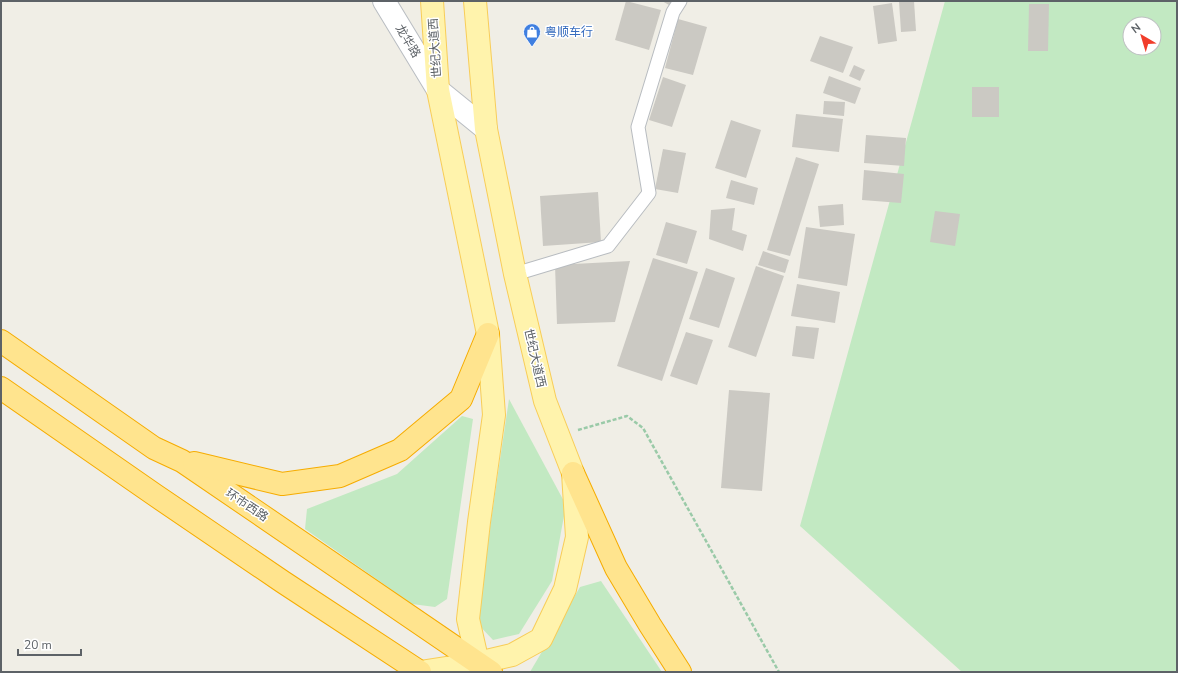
<svg xmlns="http://www.w3.org/2000/svg" width="1178" height="673" font-family="'Nunito Sans','Noto Sans SC',sans-serif">
<style>
.green{fill:#c2e9c2;fill-rule:evenodd}
.building{fill:#cbc9c3}
.lines{fill:none;stroke-linecap:round;stroke-linejoin:round}
.lane-casing{stroke:#b8bcc0;stroke-width:15}
.secondary-casing{stroke:#b9bdc2;stroke-width:24}
.primary-casing{stroke:#f8cd58;stroke-width:24}
.highway-casing{stroke:#f6ac00;stroke-width:24}
.path{stroke:#9acaa8;stroke-width:2.5;stroke-dasharray:4 2;stroke-linecap:butt}
.lane{stroke:#fff;stroke-width:13}
.secondary{stroke:#fff;stroke-width:22}
.primary{stroke:#fff3ac;stroke-width:22}
.highway{stroke:#ffe48e;stroke-width:22}
.labels{text-anchor:middle;stroke-width:3;stroke-linejoin:round;paint-order:stroke}
.shop-label{font-size:12px;fill:#366cbe;stroke:#fff;text-anchor:start}
.street-label{font-size:12px;fill:#5d6267;stroke:#fff}
</style>
<rect width="100%" height="100%" fill="#f0eee6"/>
<g class="green">
<path d="M945 1H1177V672H962L800 526ZM1130 24H1154V48H1130Z"/>
<path d="M509 399 566 505 552 581 519 634 493 640 476 622Z"/>
<path d="M462 416 473 419 447 599 435 607 412 604 305 529 307 509 397 474Z"/>
<path d="M601 581 662 672H530L580 587Z"/>
</g>
<g class="building">
<path d="M626 1 661 10 649 50 615 40Z"/>
<path d="M662 1H672L669 5Z"/>
<path d="M899 1H914L916 31 901 32Z"/>
<path d="M892 3 897 41 878 44 873 6Z"/>
<path d="M1029 4H1049L1048 51H1028Z"/>
<path d="M678 19 707 27 693 75 665 68Z"/>
<path d="M820 36 853 47 843 73 810 61Z"/>
<path d="M854 65 865 70 860 81 849 76Z"/>
<path d="M829 76 861 88 855 104 823 93Z"/>
<path d="M663 77 686 85 672 127 649 120Z"/>
<rect x="972" y="87" width="27" height="30"/>
<path d="M824 101 845 102 844 116 823 114Z"/>
<path d="M796 114 843 119 839 152 792 147Z"/>
<path d="M731 120 761 130 746 178 715 168Z"/>
<path d="M866 135 906 138 904 166 864 163Z"/>
<path d="M663 149 686 153 678 193 655 189Z"/>
<path d="M796 157 819 164 790 256 767 250Z"/>
<path d="M864 170 904 174 901 203 862 200Z"/>
<path d="M731 180 758 188 754 205 726 198Z"/>
<path d="M598 192 601 242 543 246 540 196Z"/>
<path d="M843 204 844 225 820 227 818 206Z"/>
<path d="M735 208 732 230 747 235 743 251 709 239 711 210Z"/>
<path d="M935 211 960 214 955 246 930 242Z"/>
<path d="M666 222 697 231 687 264 656 255Z"/>
<path d="M806 227 855 234 847 286 798 278Z"/>
<path d="M763 251 789 260 785 273 758 265Z"/>
<path d="M653 258 698 272 662 381 617 366Z"/>
<path d="M630 261 615 322 557 324 555 265Z"/>
<path d="M756 266 784 276 756 357 728 347Z"/>
<path d="M706 268 735 278 719 328 689 319Z"/>
<path d="M797 284 840 292 835 323 791 316Z"/>
<path d="M796 326 819 328 814 359 792 356Z"/>
<path d="M686 332 713 340 697 385 670 376Z"/>
<path d="M729 390 770 393 762 491 721 488Z"/>
</g>
<g class="lines">
<g class="lane-casing">
<path id="lane" d="M515 274 608 246 649 193 638 127 673 12 680 1"/>
</g>
<g class="secondary-casing">
<path id="secondary" d="M384 1 438 90 486 129"/>
</g>
<g class="primary-casing">
<g id="primary">
<path d="M432 1 438 90 488 334 494 415 479 522 468 619 478 663 482 672"/>
<path d="M420 672 478 663 512 655 541 639 565 589 577 537 573 473 545 401 515 274 486 129 475 1"/>
</g>
</g>
<g class="highway-casing">
<g id="highway">
<path d="M1 341 154 448 182 461 491 672"/>
<path d="M1 388 155 495 283 582 420 672"/>
<path d="M194 463 282 484 340 476 400 450 461 399 488 334"/>
<path d="M573 473 616 568 650 625 680 672"/>
</g>
</g>
<path class="path" d="M578 430 627 416 643 428 779 672"/>
<use href="#lane" class="lane"/>
<use href="#secondary" class="secondary"/>
<use href="#primary" class="primary"/>
<use href="#highway" class="highway"/>
</g>
<defs>
<g id="shop-pin" transform="scale(0.9)"><path d="M0 17L-7.5 6A9.5 9.5 0 1 1 7.5 6Z" fill="#3f7fe0" stroke="#fff"/><path d="M-5-2.5h2.3a2.7 3.5 0 0 1 5.4 0H5L5.5 6h-11ZM-1.5-2.5h3a1.5 2.3 0 0 0-3 0Z" fill="#fff"/></g>
</defs>
<g fill-rule="evenodd">
<use href="#shop-pin" x="532" y="32"/>
</g>
<g class="labels">
<g class="shop-label">
<text x="545" y="36">粤顺车行</text>
</g>
<g class="street-label">
<text transform="translate(408 41) rotate(59)" y="4">龙华路</text>
<text transform="translate(435 48) rotate(-94)" y="4">世纪大道西</text>
<text transform="translate(535 358) rotate(77)" y="4">世纪大道西</text>
<text transform="translate(247 505) rotate(34)" y="4">环市西路</text>
</g>
</g>
<rect width="1178" height="673" fill="none" stroke="#5d6267" stroke-width="4"/>
<g transform="translate(1142 36) rotate(322)"><circle r="19" fill="#ffffff" stroke="#bec0c2"/>
<path d="M0-3L7 15L0 10L-7 15Z" fill="#f13d2b"/>
<text y="-6" font-size="11" font-weight="bold" text-anchor="middle" fill="#5d6267">N</text>
</g>
<path d="M18 649v6h63v-6" fill="none" stroke="#5d6267" stroke-width="2"/>
<text x="24" y="649" font-size="12" fill="#5d6267" stroke="#ffffff" stroke-width="3" paint-order="stroke">20 m</text>
</svg>
